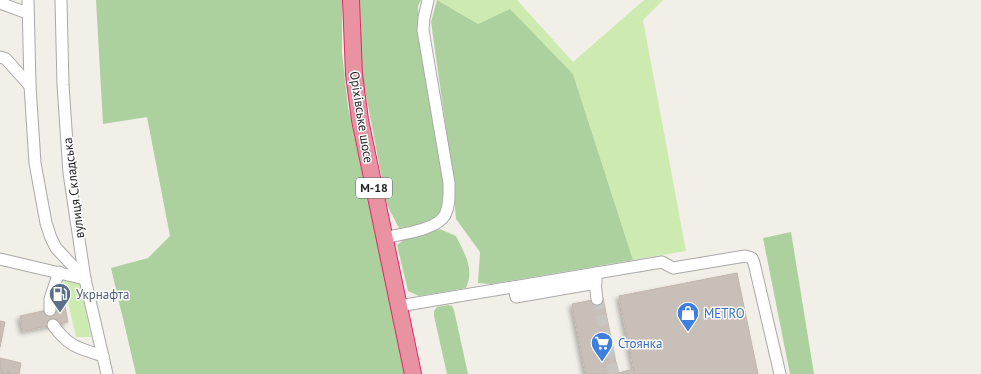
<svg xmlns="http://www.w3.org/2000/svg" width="981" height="374" font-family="'PT Sans',sans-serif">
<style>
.grass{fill:#cdebb0}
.forest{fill:#add19e}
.building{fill:#c7bfb8;stroke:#c4b6ab;filter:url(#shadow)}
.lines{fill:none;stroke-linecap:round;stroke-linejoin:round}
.minor-tunnel{stroke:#c8c6c1;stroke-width:11;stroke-dasharray:11 5.5;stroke-linecap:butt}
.minor-casing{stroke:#a9a9a9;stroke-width:13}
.highway-casing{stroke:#dc2a67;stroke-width:18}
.minor{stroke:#fff;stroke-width:11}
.highway{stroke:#e892a2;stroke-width:16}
.labels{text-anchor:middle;stroke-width:3;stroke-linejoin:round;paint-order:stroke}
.shield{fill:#fff;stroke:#646464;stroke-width:1}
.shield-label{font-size:12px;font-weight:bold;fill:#222}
.street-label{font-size:13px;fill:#222;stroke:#fff}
.service-label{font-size:13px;fill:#4e5e75;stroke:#fff;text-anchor:start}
.shop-label{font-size:13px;fill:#366cbe;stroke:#fff;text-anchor:start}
</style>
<defs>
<filter id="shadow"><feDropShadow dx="-3" dy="3" stdDeviation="2" flood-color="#0004"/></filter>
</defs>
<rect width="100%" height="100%" fill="#f2efe9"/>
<g class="grass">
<path d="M437 0H517L573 62 644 0H663L643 20 686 251 633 260 573 74 510 10 478 24Z"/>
<path d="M64 280 80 283 91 337H76L63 281Z"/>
</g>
<g class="forest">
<path d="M96 0H342V52L348 107 406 374H136L111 268 148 258 170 236 147 117 103 124Z"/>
<path d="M360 0H421L418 6 420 44 446 191 442 209 430 223 399 228 387 205 358 53Z"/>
<path d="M437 0 478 24 510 9 573 74 633 260 491 284 478 283 480 252 456 219 450 157 431 22Z"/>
<path d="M440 229 456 236C464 253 475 268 466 288L419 296 408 291 397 245 408 237Z"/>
<path d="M791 232 814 374H790L763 238Z"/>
<path d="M448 305 452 306 454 310 468 374H447L434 316V311L437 307Z"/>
</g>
<g class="building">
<path d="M737 273 758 374H635L619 296Z"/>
<path d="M603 298 618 373 634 369 635 374H586L572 304Z"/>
<path d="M65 306 68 322 23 331 20 316Z"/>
<path d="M0 321 5 322 0 347Z"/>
<path d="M0 358 21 363 19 374 0 371Z"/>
</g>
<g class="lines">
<path class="minor-tunnel" d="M597 299 614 374"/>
<g class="minor-casing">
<g id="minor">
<path d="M28 0 30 86 35 163 46 223 51 238 56 248 85 279"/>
<path d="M61 0 63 85 69 173 85 279 107 374"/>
<path d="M0 3 27 13"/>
<path d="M0 57 6 59 30 86"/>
<path d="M384 238C401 234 437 230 445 215 450 205 449 194 449 183L423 30 424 18 428 0"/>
<path d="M0 259 85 279"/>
<path d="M595 282 597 299"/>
<path d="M514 287 516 297 596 283V273"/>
<path d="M399 306 662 262 673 268 745 256 752 258 754 263 780 374"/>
<path d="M50 310V299L59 272"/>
<path d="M53 325C69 347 78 348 103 356"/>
</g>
</g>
<g class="highway-casing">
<path id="highway" d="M351 0 354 74 360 120 413 374"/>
</g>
<use href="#minor" class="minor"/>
<use href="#highway" class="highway"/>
</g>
<defs>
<g id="fuel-pin" transform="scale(1.15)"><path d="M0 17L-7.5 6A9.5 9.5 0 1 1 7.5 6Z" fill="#5c6f8a" stroke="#fff"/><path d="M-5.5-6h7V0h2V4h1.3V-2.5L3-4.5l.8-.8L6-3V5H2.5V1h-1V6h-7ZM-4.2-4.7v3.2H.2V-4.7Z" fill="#fff"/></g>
<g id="shop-pin" transform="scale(1.15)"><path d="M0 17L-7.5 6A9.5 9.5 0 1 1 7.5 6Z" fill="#3f7fe0" stroke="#fff"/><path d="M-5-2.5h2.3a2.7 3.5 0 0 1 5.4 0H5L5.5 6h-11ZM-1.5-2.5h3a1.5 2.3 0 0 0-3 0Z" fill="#fff"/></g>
<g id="supermarket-pin" transform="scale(1.15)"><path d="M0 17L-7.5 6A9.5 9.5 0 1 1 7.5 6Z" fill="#3f7fe0" stroke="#fff"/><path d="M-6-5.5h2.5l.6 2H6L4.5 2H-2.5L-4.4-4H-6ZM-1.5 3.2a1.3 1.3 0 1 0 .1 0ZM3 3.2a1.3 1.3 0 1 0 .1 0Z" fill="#fff"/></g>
</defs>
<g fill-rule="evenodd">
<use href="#fuel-pin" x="60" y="294"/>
<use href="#shop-pin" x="688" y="313"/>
<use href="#supermarket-pin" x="602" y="343"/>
</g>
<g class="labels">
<rect class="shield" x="356" y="178" width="36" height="20" rx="3"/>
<g class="shield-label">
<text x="374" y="192">М-18</text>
</g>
<g class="street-label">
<text transform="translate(362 117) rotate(81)" y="5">Оріхівське шосе</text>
<text transform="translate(73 188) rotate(-97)" y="5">вулиця Складська</text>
</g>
<g class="service-label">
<text x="76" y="299">Укрнафта</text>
</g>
<g class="shop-label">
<text x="704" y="318">METRO</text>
<text x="618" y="348">Стоянка</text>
</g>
</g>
</svg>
